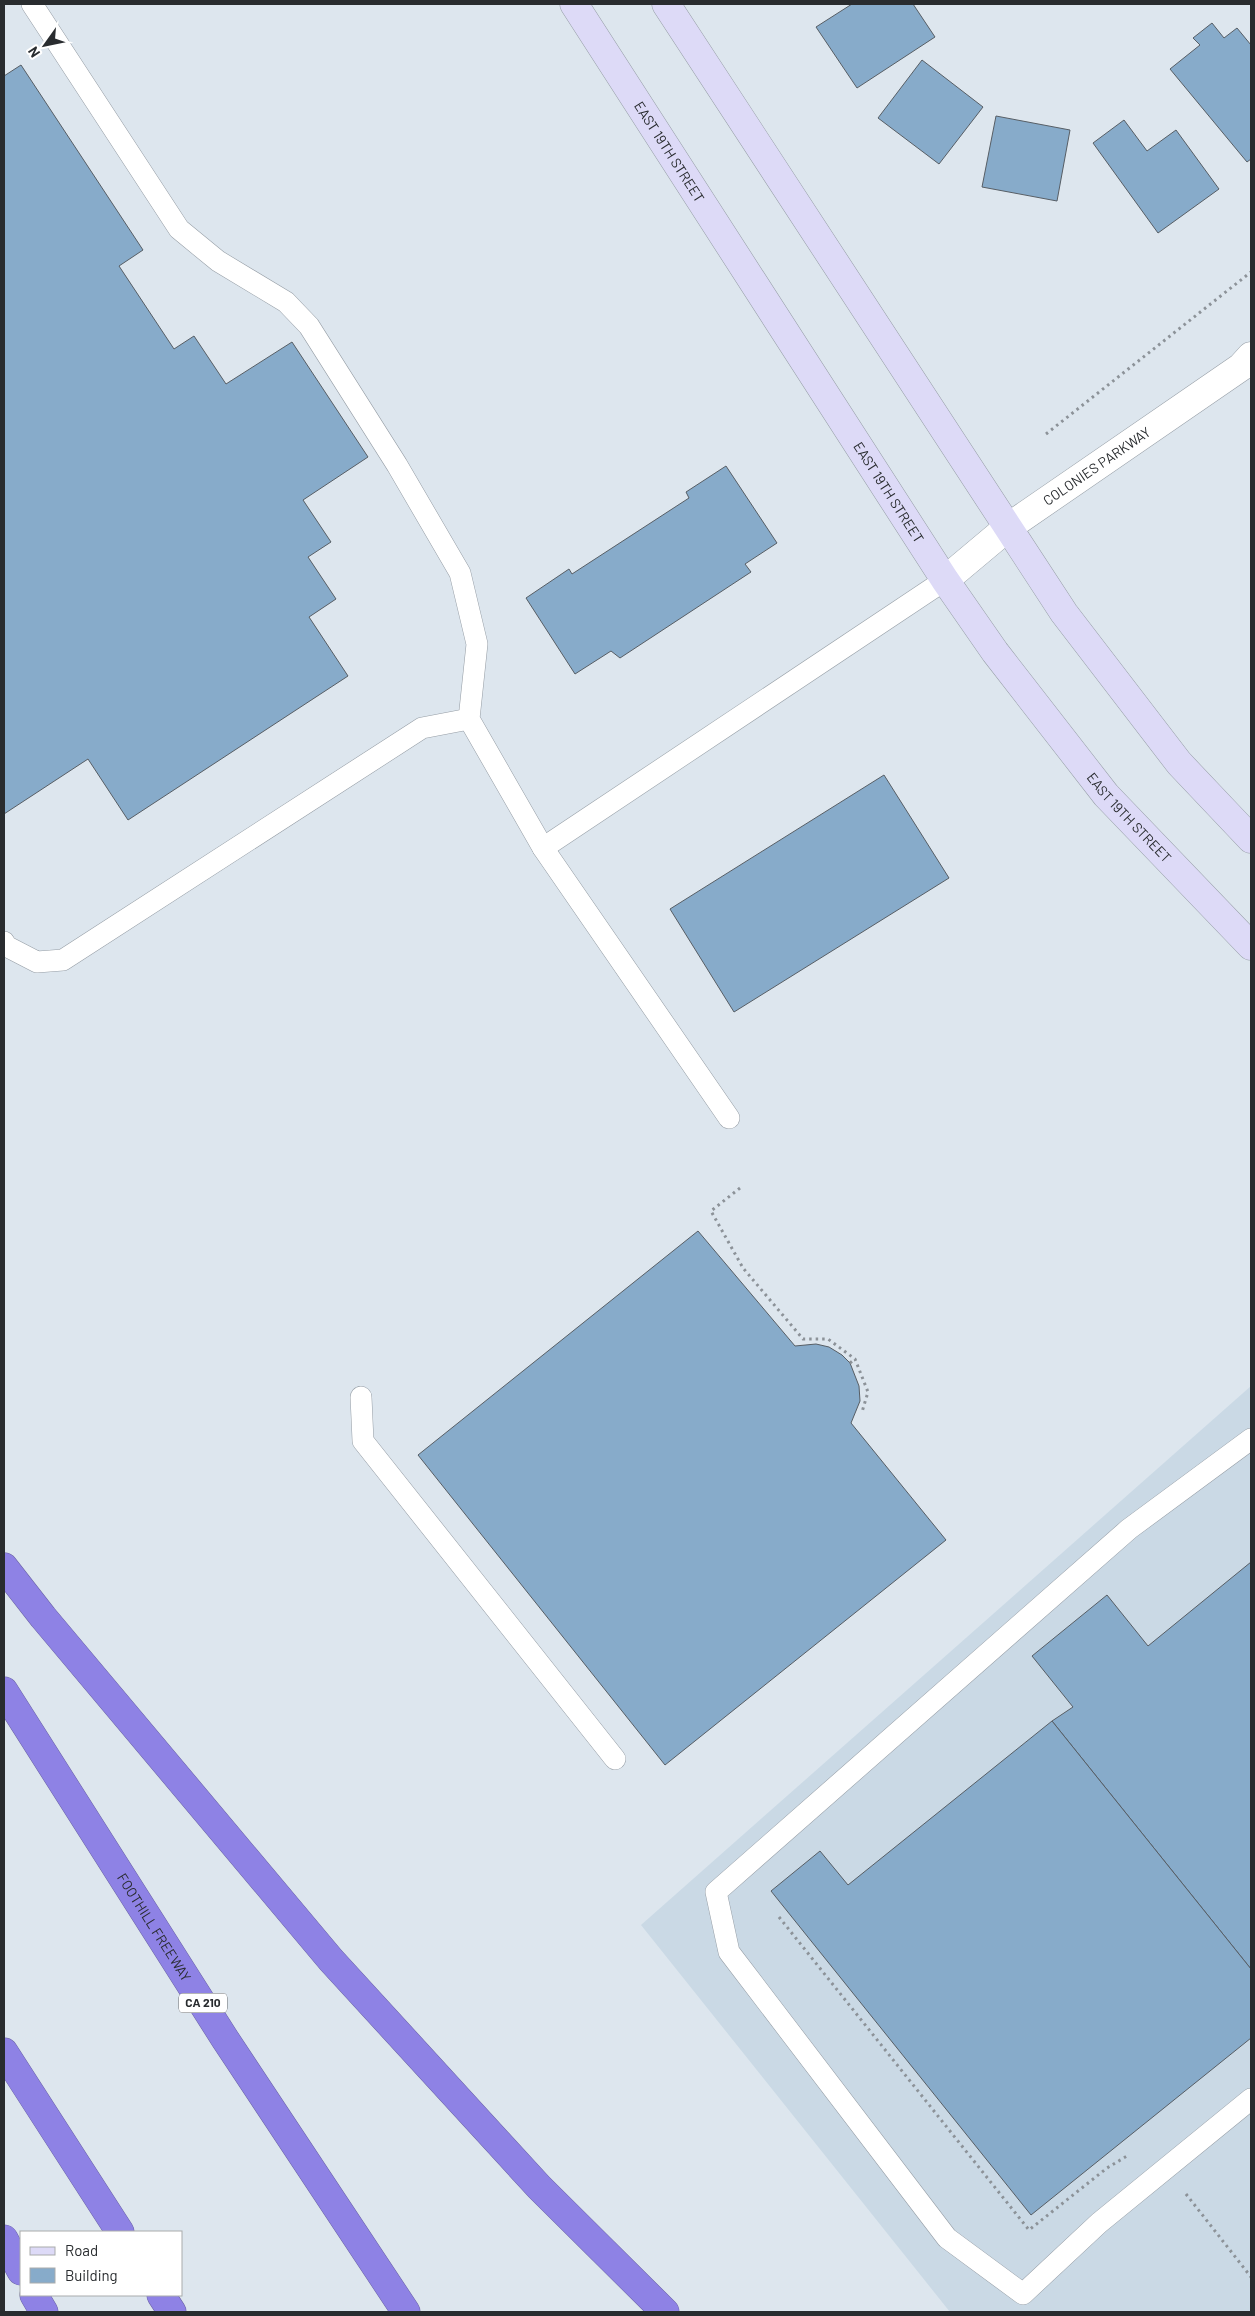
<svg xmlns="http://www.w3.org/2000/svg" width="1255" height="2316" font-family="Barlow,sans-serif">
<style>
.built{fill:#cad9e5}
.building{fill:#87abca;stroke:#575e65}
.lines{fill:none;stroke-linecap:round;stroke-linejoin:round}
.service-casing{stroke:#959da5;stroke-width:22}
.tertiary-casing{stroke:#959da5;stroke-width:29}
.secondary-casing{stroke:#959da5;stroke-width:29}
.motorway-casing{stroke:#6b64a5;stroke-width:29}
.path{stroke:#8c9298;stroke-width:3;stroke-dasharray:2.5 4;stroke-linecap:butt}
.service{stroke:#fff;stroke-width:21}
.tertiary{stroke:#fff;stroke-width:28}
.secondary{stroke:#dddaf7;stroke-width:28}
.motorway{stroke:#8e82e5;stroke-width:28}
.labels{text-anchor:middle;stroke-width:4;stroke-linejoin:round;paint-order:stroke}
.shield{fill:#fff;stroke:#696b6d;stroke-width:1}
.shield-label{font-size:12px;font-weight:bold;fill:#292c2f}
.street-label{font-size:14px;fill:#292c2f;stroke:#fff}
</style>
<rect width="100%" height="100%" fill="#dde6ee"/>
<path class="built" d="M1251 1386V2312H950L641 1925Z"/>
<g class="building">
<path d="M852 4H913L935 37 857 88 816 27Z"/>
<path d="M1212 23 1224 38 1237 28 1251 45V159L1247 162 1170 69 1200 45 1193 38Z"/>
<path d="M922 60 983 107 939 164 878 118Z"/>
<path d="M21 65 143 250 119 266 174 349 194 336 226 384 292 342 368 457 303 500 331 542 308 557 336 599 309 617 348 676 128 820 88 759 4 814V76Z"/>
<path d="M996 116 1070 130 1057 201 982 187Z"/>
<path d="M1124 120 1147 151 1176 130 1219 189 1158 233 1093 143Z"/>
<path d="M726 466 777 543 745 564 751 572 620 658 611 651 575 674 526 598 569 569 572 574 689 498 686 492Z"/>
<path d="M884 775 949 878 734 1012 670 909Z"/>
<path d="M698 1231 795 1346 816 1344 829 1347 842 1355 850 1363 859 1386 860 1401 851 1423 946 1540 665 1765 418 1455Z"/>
<path d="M1251 1562V1969L1052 1721 1073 1707 1032 1656 1107 1595 1148 1646Z"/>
<path d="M1052 1721 1251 1969V2038L1031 2215 771 1891 820 1851 848 1885Z"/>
</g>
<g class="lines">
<g class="service-casing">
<g id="service">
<path d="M32 4 179 229 218 261 286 302 309 326 397 465 460 573 477 644 469 719 543 848 729 1118"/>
<path d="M543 848 945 580"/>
<path d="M4 942 6 946 37 962 63 960 422 728 469 719"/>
<path d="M361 1397 363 1441 615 1759"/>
<path d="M1251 1439 1129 1529 716 1892 729 1952 947 2238 1023 2294 1099 2223 1251 2099"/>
</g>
</g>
<g class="tertiary-casing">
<g id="tertiary">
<path id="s1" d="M945 580 1007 528 1241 367 1251 356"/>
</g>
</g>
<g class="secondary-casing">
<g id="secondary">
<path id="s2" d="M574 4 945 580 995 652 1106 795 1251 946"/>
<path d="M666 4 1064 613 1179 763 1251 839"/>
</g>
</g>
<g class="motorway-casing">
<g id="motorway">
<path d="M4 1567 43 1617 331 1960 539 2187 665 2312"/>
<path id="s3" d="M4 1691 225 2039 406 2312"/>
<path d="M4 2052 120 2232"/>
<path d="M4 2239 21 2271"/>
<path d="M34 2295 44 2312"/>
<path d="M161 2295 172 2312"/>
</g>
</g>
<g class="path">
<path d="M1046 434 1251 272"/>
<path d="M740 1188 711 1211 743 1268 803 1339H828L855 1359 868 1392 862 1412"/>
<path d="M850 1363 855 1359"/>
<path d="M779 1917 1029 2230 1107 2168 1127 2156"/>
<path d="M1186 2194 1251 2277"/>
</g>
<use href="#service" class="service"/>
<use href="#tertiary" class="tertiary"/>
<use href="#secondary" class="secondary"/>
<use href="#motorway" class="motorway"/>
</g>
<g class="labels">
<rect class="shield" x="179" y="1993.5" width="48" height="19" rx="4"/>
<g class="shield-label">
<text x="203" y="2007">CA 210</text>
</g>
<g class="street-label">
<text dy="5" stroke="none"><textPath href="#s2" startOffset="176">EAST 19TH STREET</textPath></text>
<text dy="5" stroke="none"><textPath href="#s1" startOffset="190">COLONIES PARKWAY</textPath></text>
<text dy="5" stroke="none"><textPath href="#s2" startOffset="581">EAST 19TH STREET</textPath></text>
<text dy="5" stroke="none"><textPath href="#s2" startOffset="986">EAST 19TH STREET</textPath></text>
<text dy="5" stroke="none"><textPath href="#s3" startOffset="280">FOOTHILL FREEWAY</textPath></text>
</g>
</g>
<rect width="1255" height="2316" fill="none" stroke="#292c2f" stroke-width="10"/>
<rect x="20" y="2231" width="162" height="65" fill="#ffffff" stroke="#a9abac"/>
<rect x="30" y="2247" width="25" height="8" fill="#dddaf7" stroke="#a9abac"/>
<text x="65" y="2256" font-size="15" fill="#292c2f">Road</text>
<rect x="30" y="2268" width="25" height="15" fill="#87abca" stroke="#a9abac"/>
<text x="65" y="2281" font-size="15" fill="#292c2f">Building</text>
<g transform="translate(45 45) rotate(237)" stroke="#ffffff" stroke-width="4" paint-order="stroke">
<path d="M0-4L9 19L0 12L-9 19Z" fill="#292c2f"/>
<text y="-8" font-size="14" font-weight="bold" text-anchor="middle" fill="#292c2f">N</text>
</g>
</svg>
